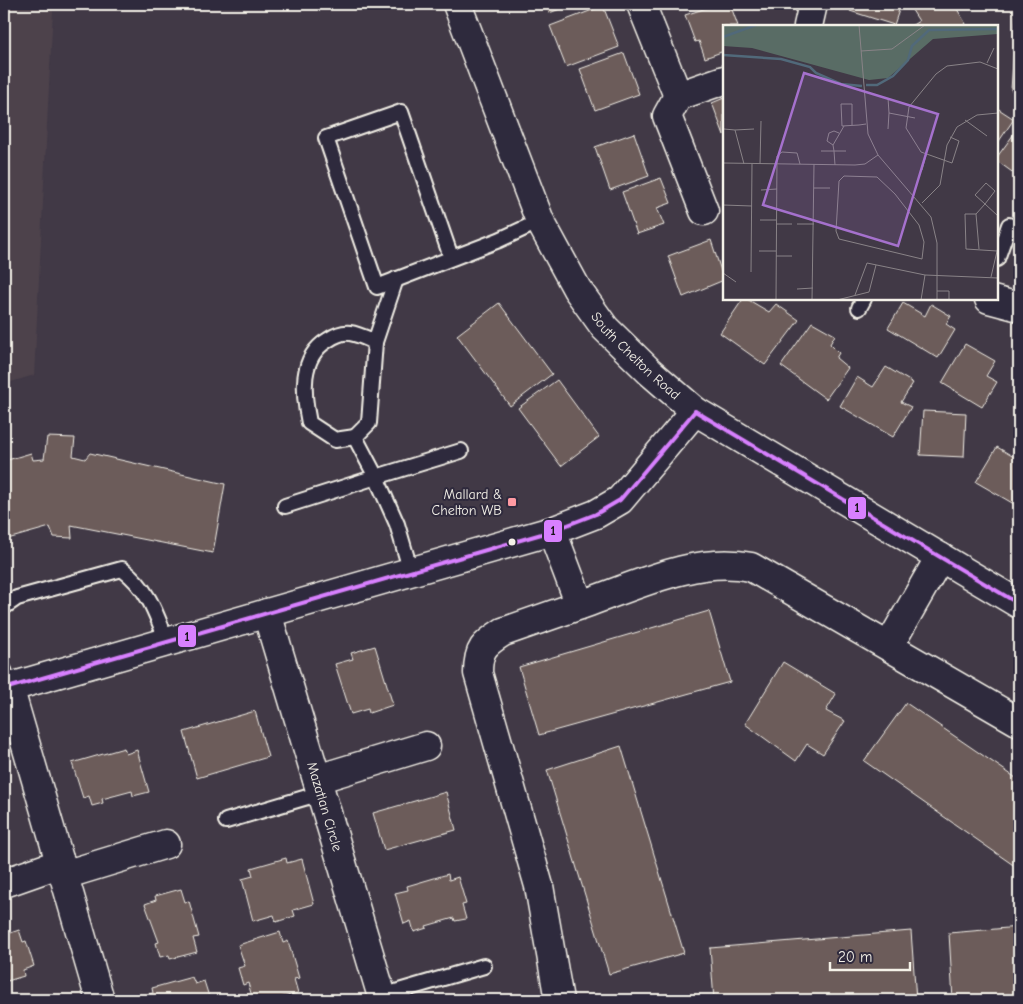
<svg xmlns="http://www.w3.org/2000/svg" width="1023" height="1004" font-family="'Comic Neue',sans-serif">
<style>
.built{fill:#4e434c}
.building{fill:#6c5b5a;stroke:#f4f1e8}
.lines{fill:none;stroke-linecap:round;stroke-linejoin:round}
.service-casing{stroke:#f4f1e8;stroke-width:18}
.minor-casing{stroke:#f4f1e8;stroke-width:31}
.secondary-casing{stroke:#f4f1e8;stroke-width:31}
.service{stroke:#2f2a3d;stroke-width:14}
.minor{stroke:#2f2a3d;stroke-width:28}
.secondary{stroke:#2f2a3d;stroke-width:28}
.bus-1-casing{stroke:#2f2a3d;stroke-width:8}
.bus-1{stroke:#d880ff;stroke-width:4}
.poi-dot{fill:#ff9aa2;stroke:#2f2a3d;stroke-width:2}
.bus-dot{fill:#f4f1e8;stroke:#2f2a3d;stroke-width:2}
.labels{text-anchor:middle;stroke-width:4;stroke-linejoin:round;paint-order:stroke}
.street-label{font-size:14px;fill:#f4f1e8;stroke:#2f2a3d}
.poi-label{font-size:14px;fill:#f4f1e8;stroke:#2f2a3d;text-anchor:end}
.inset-river{fill:none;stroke:#51697a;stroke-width:2.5}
.inset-road{fill:none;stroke:#898387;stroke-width:1}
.view{fill:#a571cd;fill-opacity:0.15;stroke:#a571cd;stroke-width:2.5}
.inset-edge{fill:none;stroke:#f4f1e8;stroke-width:2.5}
.line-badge{stroke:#2f2a3d;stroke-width:2}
.pale-badge-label{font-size:14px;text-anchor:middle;font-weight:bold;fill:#111}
</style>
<rect width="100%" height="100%" fill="#413946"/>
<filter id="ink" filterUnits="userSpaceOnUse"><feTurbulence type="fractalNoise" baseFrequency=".02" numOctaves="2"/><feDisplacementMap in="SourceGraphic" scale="10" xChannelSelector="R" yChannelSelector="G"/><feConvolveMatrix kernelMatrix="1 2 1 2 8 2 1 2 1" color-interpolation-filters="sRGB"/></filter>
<g filter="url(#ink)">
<path class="built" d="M4 4 53 8 34 375 4 384Z"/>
<g class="building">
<path d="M546 4H574L549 13Z"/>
<path d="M719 4H730L738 26H724V51L705 58 699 41 695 42 685 15Z"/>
<path d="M852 4H901L894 25 850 11Z"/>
<path d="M916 4H954L966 24 962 26H911L919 21 910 7Z"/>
<path d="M1017 4H1019V91L1011 90Z"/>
<path d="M603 6 619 47 566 67 550 26Z"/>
<path d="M624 53 639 94 595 110 580 69Z"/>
<path d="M724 98V135L712 103Z"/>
<path d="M997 108 1014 119 997 144Z"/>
<path d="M1019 127V177L997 161V157Z"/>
<path d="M634 133 649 176 610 190 595 147Z"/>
<path d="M661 178 671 203 657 208 664 225 637 234 622 192Z"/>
<path d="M711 240 724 280 683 297 668 256Z"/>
<path d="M743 299H747L769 312 776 304 799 320 765 365 720 333Z"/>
<path d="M499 303 552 374 510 406 457 335Z"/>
<path d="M903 303 925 316 931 304 951 316 946 324 955 330 938 358 888 328Z"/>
<path d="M812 322 835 335 830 344 839 353 836 358 848 368 826 399 781 366Z"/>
<path d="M965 344 995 361 986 376 997 382 982 407 942 383Z"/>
<path d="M886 367 913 383 901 402 911 407 893 437 840 406 857 377 873 387Z"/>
<path d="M557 380 599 437 561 466 518 408Z"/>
<path d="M923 411 966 413 964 457 920 455Z"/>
<path d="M47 437 75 438 73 456 85 459 90 453 225 484 213 553 71 525 72 538 54 537 50 527 4 540V461L31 453 33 460 44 459Z"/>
<path d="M997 447 1019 460V495L1014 504 976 482Z"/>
<path d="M709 611 730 682 539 735 519 667Z"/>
<path d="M375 646 393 705 369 713 368 709 351 714 335 664 353 659 351 653Z"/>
<path d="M783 662 836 694 826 711 845 721 823 754 807 744 796 761 745 724Z"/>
<path d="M906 703 1019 780V869L864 761Z"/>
<path d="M255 711 268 757 197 778 184 732Z"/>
<path d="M621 746 684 953 609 974 547 770Z"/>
<path d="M124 748 126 754 137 750 149 792 133 796 132 791 102 799 103 803 92 806 89 796 83 798 72 763Z"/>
<path d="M446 792 456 830 384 850 373 813Z"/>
<path d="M286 858 287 863 302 859 314 904 293 910 295 916 276 922 274 915 253 921 242 879 253 876 251 868Z"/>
<path d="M448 874 449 880 458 877 466 904 462 905 466 919 455 921 454 918 426 926 427 928 414 932 411 921 404 924 395 893 408 890 407 886Z"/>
<path d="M181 889 185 902 189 901 199 937 193 938 197 952 170 959 169 955 160 957 156 943 159 942 145 904 156 900 155 896Z"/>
<path d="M1019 927V1000H953L949 933Z"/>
<path d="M19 930 23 942 26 941 34 966 23 970 24 976 4 982V937L5 935Z"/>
<path d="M911 931 916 1000H714L710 948Z"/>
<path d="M280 932 283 943 288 941 299 978 294 979 298 993 272 1000H253L248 983 243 985 238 968 245 966 238 945Z"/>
<path d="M192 977 195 984 204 981 210 1000H143L142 996 153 993 152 988Z"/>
<path d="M42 996 44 1000H28Z"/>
</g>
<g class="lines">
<g class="service-casing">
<g id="service">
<path d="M451 257 401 112 326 138 377 287 499 240 540 221"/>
<path d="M997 259 1009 225"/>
<path d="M396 279 375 342 369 423 355 437 376 477 461 451"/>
<path d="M859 308 864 299"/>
<path d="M355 437 335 440 309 423C303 394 299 357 328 340 334 336 342 332 350 333 358 334 368 339 375 342"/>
<path d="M285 506 376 477 397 524 411 572"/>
<path d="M4 607 17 598 122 569C148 588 156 613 167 642"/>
<path d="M4 670 9 687"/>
<path d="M226 821 321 793"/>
<path d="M382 996 484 966"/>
</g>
</g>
<g class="minor-casing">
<g id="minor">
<path d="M641 4 678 96"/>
<path d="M808 26 813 4"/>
<path d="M704 211 667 116 678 96 724 80"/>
<path d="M989 299 1019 307"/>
<path d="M552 531 580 605"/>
<path id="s1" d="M267 613 383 1000"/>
<path d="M889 646 940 557"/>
<path d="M9 687 100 1000"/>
<path d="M4 689 552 531 596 514 620 500 695 411"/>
<path d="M317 779 426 746"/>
<path d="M64 875 166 844"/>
<path d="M4 883 61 863"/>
<path d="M559 1000 539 886 478 673C478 649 484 644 503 632 532 622 561 612 589 602 639 584 698 556 751 567L1019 722"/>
</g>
</g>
<g class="secondary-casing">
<g id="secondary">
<path id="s2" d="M457 4 540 221 577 289 605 328 650 372 695 411 1019 604"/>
</g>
</g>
<use href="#service" class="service"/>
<use href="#minor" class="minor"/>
<use href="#secondary" class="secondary"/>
<g class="bus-1-casing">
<g id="bus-1">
<path d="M695 411 1019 604"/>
<path d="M4 689 552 531 596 514 620 500 695 411"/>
</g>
</g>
<use href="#bus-1" class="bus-1"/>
</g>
</g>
<rect class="poi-dot" x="507" y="497" width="10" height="10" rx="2.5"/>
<circle class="bus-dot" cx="512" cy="542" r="4.5"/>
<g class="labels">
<g class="street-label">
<text dy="5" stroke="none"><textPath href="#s2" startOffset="399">South Chelton Road</textPath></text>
<text dy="5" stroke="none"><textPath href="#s1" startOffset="202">Mazatlan Circle</textPath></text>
</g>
<g class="poi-label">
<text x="502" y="499">Mallard &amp;<tspan x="502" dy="16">Chelton WB</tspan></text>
</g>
</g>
<g transform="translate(723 25)">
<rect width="275" height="275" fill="#413946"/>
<path d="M0 0H275V9L210 14 165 53 146 55 29 23 0 21Z" fill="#596c65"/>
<path class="inset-river" d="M0 12 33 0M0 30 58 34 87 42 93 48 118 59 139 61M143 60H154L170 51 185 35 189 21 206 5 275 4"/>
<path class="inset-road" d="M136 0 145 109 155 130 208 192 214 218V275M138 26 169 24 202 0M264 38 271 23M165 73 166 88M242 95 264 111M129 100V79H118L119 101 136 100 143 99M121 101 110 120 111 126H123M1 104 12 105 21 139M165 104 166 88 192 93M12 105 31 104M227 112 236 116 229 138 198 127 183 103 186 82 213 49 224 41 257 37 275 44M110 120 104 116 106 108 111 106 116 108M98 126H111L112 140M0 138 132 140 142 139 155 130M37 139 38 96M199 145 203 130M121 151 154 152 172 169 196 200 201 217 199 234 116 214 113 206 116 156ZM91 163H107M38 165 54 164M199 178 217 160 224 120 234 102 254 90 275 88M0 180 29 181M253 189 262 179 272 166 263 158 252 170 262 179 275 191M37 195H53M53 199H69M74 199H91M256 224 253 189H242L243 224 274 226M36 226H53M53 231H69M28 247 29 139M0 248 13 257M268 252 275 222M74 264 90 263M214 266H226V275M132 270 144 238 202 250 275 253M53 275 54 131 59 127 74 128 77 139M89 275 91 139M114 275 146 267 153 240M198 275 202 250"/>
<path class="view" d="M81 48 215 89 175 221 40 180Z"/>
<rect width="275" height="275" class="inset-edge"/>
</g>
<g class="line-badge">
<rect x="847" y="496" width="20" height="24" rx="5" fill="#d880ff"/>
<rect x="543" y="519" width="20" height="24" rx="5" fill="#d880ff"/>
<rect x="177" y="624" width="20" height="24" rx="5" fill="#d880ff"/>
</g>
<g class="pale-badge-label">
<text x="857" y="512">1</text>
<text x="553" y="535">1</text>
<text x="187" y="641">1</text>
</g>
<rect width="1023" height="1004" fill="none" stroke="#2f2a3d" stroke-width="20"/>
<rect x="10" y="10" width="1003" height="984" fill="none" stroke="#f4f1e8" stroke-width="2" filter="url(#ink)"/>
<path d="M830 962v8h80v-8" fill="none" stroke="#f4f1e8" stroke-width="2.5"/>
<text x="838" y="962" font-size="15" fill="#f4f1e8" stroke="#2f2a3d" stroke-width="4" paint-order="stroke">20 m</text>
</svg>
